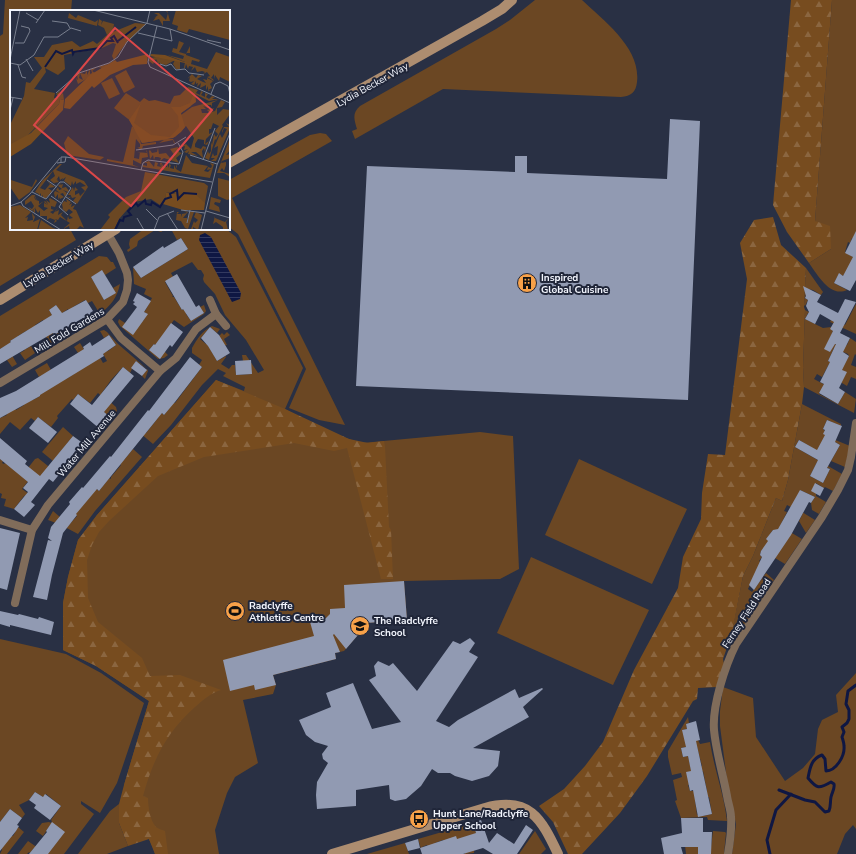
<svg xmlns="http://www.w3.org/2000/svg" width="856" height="854" font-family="'Nunito Sans',sans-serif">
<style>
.green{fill:#6b4723;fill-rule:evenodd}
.forest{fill:url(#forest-firs)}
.water{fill:url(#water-rules)}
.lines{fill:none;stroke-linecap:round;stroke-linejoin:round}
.stream{stroke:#0f1743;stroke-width:3}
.building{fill:#919ab2}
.street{stroke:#806c5a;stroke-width:8}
.secondary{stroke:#ad8d70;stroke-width:10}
.labels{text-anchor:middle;stroke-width:4;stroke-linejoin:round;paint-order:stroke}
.street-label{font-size:10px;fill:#f2f5fd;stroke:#202639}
.poi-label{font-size:10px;font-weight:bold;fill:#f2f5fd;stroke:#202639;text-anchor:start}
.inset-river{fill:none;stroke:#0f1743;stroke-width:2}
.inset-road{fill:none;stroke:#797f8e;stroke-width:1}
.view{fill:#da4748;fill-opacity:0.15;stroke:#da4748;stroke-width:2}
.inset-edge{fill:none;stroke:#f2f5fd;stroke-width:2}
</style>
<defs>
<pattern id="forest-firs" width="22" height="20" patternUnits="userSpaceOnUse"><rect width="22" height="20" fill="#774c1f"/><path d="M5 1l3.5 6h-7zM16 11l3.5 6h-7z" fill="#8b6640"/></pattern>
<pattern id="water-rules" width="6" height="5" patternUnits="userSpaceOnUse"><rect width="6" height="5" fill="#0f1743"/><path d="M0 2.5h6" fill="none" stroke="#32395f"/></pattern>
</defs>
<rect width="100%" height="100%" fill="#293044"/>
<g class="green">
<path d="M5 0H72L71 11H11V229H70L76 240 0 286V36L3 34Z"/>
<path d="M535 0H582C604 21 641 48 637 82 636 92 631 96 621 97L443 89 355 139 352 131 357 129C354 119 352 113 360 106L496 29 510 20Z"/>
<path d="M832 0H856V240L852 238 850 243 848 242 845 252 856 259 843 276 839 274 834 283 847 290C830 298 817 274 809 263L831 249 815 221Z"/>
<path d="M320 133 326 134 332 141 232 198 310 354 345 425 319 420 289 408 306 369 238 234 229 227V180L310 135Z"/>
<path d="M144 229H166L161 232 155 230 138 241 137 246 128 252 127 250 130 248 129 244 130 239Z"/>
<path d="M171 229H226L236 237 303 368 285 409C310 422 335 436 362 443L480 432 513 436 519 569 500 579 404 581 407 620 366 623 364 628 344 651 335 653 336 659 273 675 276 685 273 694 243 700 258 763 235 777 227 793 215 830 219 854H155L153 848 124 785 149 701 96 666 63 650V603L68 577 78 540 97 515 216 380 244 391 245 387 223 376 226 373 218 369 202 385 171 425 153 444 140 433 142 430 146 433 158 418 159 411 164 415 173 403H175L202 367 199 365 202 360 192 353V348C197 339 202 331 212 326L220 329 217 333 210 327 200 339 206 344 209 341 212 343 222 333 224 335 227 332 230 335 224 339 227 345 209 347 217 361 226 356V357L221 364 229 369 232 365H235L236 375 252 374 243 361 242 355H246L258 373 264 370 246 340 225 315 215 294 204 282 203 279 204 275 201 270H198L192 262 171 273 173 277 165 282 173 296 172 297H174L182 310 188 306 190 311 186 314 191 321 204 313 200 307 204 305 206 311 204 314 184 327 174 320 161 338 157 346 154 344 149 350 165 352 168 355 164 358 158 359 120 326 118 322 119 319 125 323 143 321 147 314 139 308 145 311 152 298 144 294 146 289 134 284 133 267 141 278 188 249 181 238 177 240Z"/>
<path d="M99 256 107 257 111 262H113L116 268 105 275 102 271 91 277 95 284 98 282 101 294 104 300 115 293 113 288 120 284C117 298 111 305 100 314L92 301 88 303 85 300 73 307 71 314 68 309 61 314 56 305 49 310 54 318 46 323 54 335 62 331 64 336 50 344 46 337 43 320 35 325 37 328 26 331 18 336 26 349 31 346 35 353 25 360 20 353 25 350 17 337 10 341 11 343 7 346 6 345 17 364 12 367 7 360 12 357 5 346 0 349V316Z"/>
<path d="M806 268 823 292 821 295 813 290 807 289 805 298 808 300 805 306 804 305Z"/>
<path d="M856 304V334L830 322 832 318 845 325Z"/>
<path d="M805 310 818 317 808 313 805 319 823 328 831 327 833 331 829 341 841 347 847 345 850 338 856 342V355L855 354 851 365 856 367V379L851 377 847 386 842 383 829 364 822 377 817 374 814 379 829 387 821 390 819 394 838 404 845 392 856 399 854 413 804 387 803 367ZM834 348 848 354 849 356 842 368 828 361Z"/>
<path d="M104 330 107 332 118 344 147 369 148 371 145 379 142 376 147 369 136 361 130 373 123 367 111 380 101 394 116 407 117 411 111 418 98 407 104 398 98 393 90 403 78 394 73 400 72 399 57 416 58 418 51 427 38 417 35 421 31 418 20 430 10 422 0 434V418L7 415 5 412 15 407 16 410 24 405 22 402 31 397 33 400 40 396 39 393 44 374 39 377 35 370 47 363 51 370 64 376 66 379 74 374 73 371 78 353 74 347 80 343 90 359 98 354 103 363 107 361 102 352 108 351 116 345 109 335 104 338 100 331Z"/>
<path d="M802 404 841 424V426L827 420 823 429 833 439 850 446 845 467 831 461 840 445 830 439 821 453 799 440 795 447 842 474 833 491 825 487 824 488 816 483V496L826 502 819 514 812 510 811 503 815 497 800 490 802 512 815 520 806 533 799 521 803 513 787 505 784 511 787 512 780 526 802 539 785 564 775 558 777 531 773 530 770 534 771 542 761 551 760 555 762 557 759 561 769 568 760 563 748 589 752 592 766 573 774 580 738 634 736 633 743 617 739 615 734 632 732 631 743 576 753 556 776 498 782 501 788 480ZM817 462 830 469 823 483 810 476Z"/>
<path d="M63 427 73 436 53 461 42 452Z"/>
<path d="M133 449 142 457 95 511 78 534 61 525 48 520 53 511 60 517 67 527 77 516 73 512 94 487 99 491 109 478 111 479V477L121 465 117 462 124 460Z"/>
<path d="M38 458 48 466 45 475 29 480 22 489 29 494 24 496 14 509 4 506 6 499 1 498 2 494 0 493V459L3 461 2 463 4 464 5 463 28 468 35 459Z"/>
<path d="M579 459 687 509 652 584 545 535Z"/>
<path d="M531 557 649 610 613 685 497 633Z"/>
<path d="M0 639 66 654 101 673 144 703 117 783 100 813 81 801V804L94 814 64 854H42L34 848 30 853 29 852 27 854H18L28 841 38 848 46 851 49 827 43 836 36 831 42 823 49 822 51 823 52 821 51 820 61 806 46 794 43 797 35 792 29 800 19 805 25 814 22 818 10 809 0 822Z"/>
<path d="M856 673V829L853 825 845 834 837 854H732L736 824 727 780 720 726V711L723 687 753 698 756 737 785 781 803 768 815 754 818 729 822 720 838 712 836 695Z"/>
<path d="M688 717 689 723 686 724 687 729 682 730 698 740 700 744 710 742C714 769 724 794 727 821L708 820 707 817 681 818 675 801 677 800 673 780 682 777 681 773 672 775 668 757V751ZM695 745 697 747 702 766 691 769 688 756 683 757 681 748ZM703 771 707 791H690L688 785 693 784 692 777ZM709 797 712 814 703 816V814L697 815 695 800Z"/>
<path d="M119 804V823L128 846 107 854H78L110 811Z"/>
<path d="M473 823 476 833 474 853 465 854 460 839 444 844 443 840 435 843 439 854 429 849 427 845 422 847 423 851 422 852 418 839Z"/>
<path d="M18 827 24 832 7 854H0L2 850 0 835 13 836Z"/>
<path d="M683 827 696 847H711L713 831 725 832 726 833 724 854H711V851H699L698 854H686Z"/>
<path d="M535 831 546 849 541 854H519Z"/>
<path d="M405 843 409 854H367Z"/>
</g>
<g class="forest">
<path d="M791 0H832L815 221 830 226 831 249 809 263 787 232 773 205Z"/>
<path d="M773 217 781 245 806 268 804 307 805 310 803 367 804 387 802 404 788 480 782 501 776 498 753 556 743 576 732 633 723 659 724 664 717 687 698 688 697 699 693 701 647 776 620 813 582 854H568L553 822 539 806 564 789 585 766 603 742 634 670 678 588 683 557 701 519 702 493 708 454 725 455 747 279 740 243 754 220Z"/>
<path d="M216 380 285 409 349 439 368 443 384 441 385 447 389 527 391 530 393 579H381L347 448 334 451 294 443 204 457 158 476 109 521 99 532 92 545 87 560 88 598 98 622 142 658 150 676 180 675 221 690C211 693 203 700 195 707 167 732 153 759 143 796L148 798C148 806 150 821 156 827 158 829 163 830 165 831L168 854H155L149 839 128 846 119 823V804L124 785 149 701 96 666 63 650V603L68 577 78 540 97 515Z"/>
</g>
<path class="water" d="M205 233 211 237 241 293 240 299 232 302 199 240 200 235Z"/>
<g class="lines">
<g class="stream">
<path d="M779 790 805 800 815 802 825 812 829 811C831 806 830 802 831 797 832 792 835 789 834 784L831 782C819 789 817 789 808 778 810 768 811 759 822 755L825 759 826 771C836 771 845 756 844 746 844 743 843 740 842 737L844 732 842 727 847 723 849 719V710L846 704 848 691 856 685"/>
<path d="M770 854 767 840 776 810 791 794"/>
</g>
</g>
<g class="building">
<path d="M670 119 700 121 688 400 356 386 367 166 515 172V156H527V173L667 179Z"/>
<path d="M856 231V280L850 291 834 283 839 273 843 276 853 257 845 253Z"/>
<path d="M181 238 188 249 141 278 133 267 163 246 164 248Z"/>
<path d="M102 270 116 293 104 300 91 277Z"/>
<path d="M177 274 196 307 199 305 204 313 191 321 183 309 182 310 165 281Z"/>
<path d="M803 286 821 295 817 302 838 313 845 299 856 302 840 333 850 338 843 352 849 356 842 370 847 372 839 388 845 392 838 404 819 393 824 384 820 382 830 362 828 361 836 344H835L830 352 824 349 833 331 830 329 834 322 820 314 815 324 805 319 809 312 806 306 808 300 805 298 806 296Z"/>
<path d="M137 293 151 301 144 312 148 314 133 335 122 327 137 307 133 304 135 302 133 301Z"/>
<path d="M86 300 93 311 90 313 91 315 84 319 83 318 54 335 53 333 0 364V349L11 342 10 341 52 315 49 310 56 305 62 313Z"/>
<path d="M171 323 183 332 172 347 170 345 160 359 149 350 154 344 155 345Z"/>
<path d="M210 327 219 335 230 353 217 361 208 346 201 338Z"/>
<path d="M109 335 116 345 103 354 104 356 40 395V396L0 418V398L16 391 84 349 83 347 90 342 92 346Z"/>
<path d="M190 357 202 367 175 402 164 415 162 413 99 491 97 489 76 514 77 515 63 533 52 575 47 600 33 597 48 540 52 541 48 538 51 527 70 504 69 502 82 487 83 488 110 456 111 457 148 410 149 411Z"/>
<path d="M251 360 252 374 236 375 235 361Z"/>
<path d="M136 361 147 370 142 376 131 368Z"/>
<path d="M123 367 134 376 104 412 110 417 100 429 70 404 78 394 92 405Z"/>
<path d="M38 417 57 432 48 443 29 428Z"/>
<path d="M827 420 842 426 835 442 840 445 827 468 830 469 823 483 810 476 818 460 795 447 799 440 817 450 825 435 823 434 825 430 823 429Z"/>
<path d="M73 436 84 444 53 482 49 479 31 502 35 505 24 517 14 509 28 492 23 488 28 482 0 459V438L27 461 25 464 40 476Z"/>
<path d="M815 483 824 488 820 496 811 491Z"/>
<path d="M800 490 815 497 811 503 809 502 791 535 754 590 749 585 762 557 760 555 761 551 768 541 766 539 773 530 778 529Z"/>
<path d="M0 528 20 533 7 590 0 588Z"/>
<path d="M404 581 407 620 366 623 364 628 346 649 334 634 333 635 340 652 335 653 336 659 273 675 276 685 255 690 254 685 230 691 223 660 314 636 310 622 326 618 330 614V609L345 608 344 585Z"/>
<path d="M0 611 18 615 19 614 38 619 39 617 54 622 51 635 10 625V627L0 624Z"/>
<path d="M470 638 475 643 469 652 478 657 436 721 449 727 458 720 515 689 519 698 542 688 543 689 523 707 529 717 473 748 500 751 498 766 489 776 472 781 455 776 450 773H438L432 769 421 786 406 799 395 801 390 799 389 785 356 790V806L317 809 316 795 317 782 328 763 323 759 322 754 328 746 315 742 306 735 299 720 331 707 326 693 353 683 372 729 401 722 369 680 376 676 374 666 378 661 389 666 393 663 417 691 453 641 460 644Z"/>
<path d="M696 721 700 740 696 741 712 814 698 817 693 790 690 791 686 772 691 771 688 756 683 757 681 748 686 747 682 730 687 729 686 724Z"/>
<path d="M35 792 43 797 45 794 61 806 50 820 34 808 36 805 29 800Z"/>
<path d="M10 809 22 818 17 825 19 826 16 831 0 851V822Z"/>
<path d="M681 818H703V832H712L711 854H698V847H681L683 854H664L661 838 682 833Z"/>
<path d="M481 820 489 843 497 833 514 844 526 825 533 830 517 854H493L483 848 463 854H422L420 848 456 836 457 839 476 833 473 823Z"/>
<path d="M52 822 65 832 48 854H29L47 832 46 831Z"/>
<path d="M418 839 420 848 408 851 405 843Z"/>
</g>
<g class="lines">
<g class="street">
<path d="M210 300 216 314 226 326"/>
<path d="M107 319 121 338 160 371"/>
<path d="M0 383 107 319 123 302 127 290 128 280 127 273 119 253 108 234"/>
<path d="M0 520 32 530"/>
<path d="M15 603 32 530 48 505 160 371 176 358 196 329 216 314"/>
<path d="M728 854C730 842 732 830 731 817 731 810 728 803 727 796 723 774 716 752 714 730 712 706 725 666 736 644L822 517 838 490 848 470 851 457 856 423"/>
</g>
<g class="secondary">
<path d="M229 163 482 21 502 9 512 0"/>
<path d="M0 300 116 229"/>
<path d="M332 854 485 808C529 796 541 818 558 854"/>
</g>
</g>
<defs>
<g id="building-disc" transform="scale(1)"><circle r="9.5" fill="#f7a149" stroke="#202639"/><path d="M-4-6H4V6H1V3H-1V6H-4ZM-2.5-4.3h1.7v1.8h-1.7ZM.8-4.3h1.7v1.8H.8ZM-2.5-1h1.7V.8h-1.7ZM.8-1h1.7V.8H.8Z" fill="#111"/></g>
<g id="stadium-disc" transform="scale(1)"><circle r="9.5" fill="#f7a149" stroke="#202639"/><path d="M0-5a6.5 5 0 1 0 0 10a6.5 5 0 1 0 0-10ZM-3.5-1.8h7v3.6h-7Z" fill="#111"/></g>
<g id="school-disc" transform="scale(1)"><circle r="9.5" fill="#f7a149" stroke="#202639"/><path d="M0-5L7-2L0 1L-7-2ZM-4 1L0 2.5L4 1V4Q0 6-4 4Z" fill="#111"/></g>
<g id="bus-disc" transform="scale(1)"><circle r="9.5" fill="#f7a149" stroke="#202639"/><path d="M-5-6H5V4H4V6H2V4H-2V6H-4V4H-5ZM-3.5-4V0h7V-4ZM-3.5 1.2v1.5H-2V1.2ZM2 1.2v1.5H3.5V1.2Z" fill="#111"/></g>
</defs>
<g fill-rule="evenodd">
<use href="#building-disc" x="527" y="283"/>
<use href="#stadium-disc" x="235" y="611"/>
<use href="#school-disc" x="360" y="626"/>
<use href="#bus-disc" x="419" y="819"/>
</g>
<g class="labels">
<g class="street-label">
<text transform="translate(372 84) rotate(-29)" y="4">Lydia Becker Way</text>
<text transform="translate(58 264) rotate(-31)" y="4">Lydia Becker Way</text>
<text transform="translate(69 330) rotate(-31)" y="4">Mill Fold Gardens</text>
<text transform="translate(86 443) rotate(-50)" y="4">Water Mill Avenue</text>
<text transform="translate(746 613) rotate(-57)" y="4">Ferney Field Road</text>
</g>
<g class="poi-label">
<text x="541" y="281">Inspired<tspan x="541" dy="12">Global Cuisine</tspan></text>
<text x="249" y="609">Radclyffe<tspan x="249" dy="12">Athletics Centre</tspan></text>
<text x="374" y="624">The Radclyffe<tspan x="374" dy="12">School</tspan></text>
<text x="433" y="817">Hunt Lane/Radclyffe<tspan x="433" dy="12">Upper School</tspan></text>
</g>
</g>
<g transform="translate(10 10)">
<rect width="220" height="220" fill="#293044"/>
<path d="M155 0H157L160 11H153V16L149 9 143 11 146 7 143 9 148 5 144 3H149L156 10 158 3ZM59 3 66 8 68 5 85 12 88 10 87 16 58 8ZM89 9 92 11 91 15 93 11 104 14 103 22 125 13 136 14 116 33 104 50 102 46 106 34 103 33 92 38 54 45 55 59 48 65 35 58 36 62 24 79 45 83 44 88H47L49 87 46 84 50 81 49 86 53 83 54 90 50 89 49 94 17 126 0 136V115L14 86 16 72 20 73 32 58 24 47H34L42 35 62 31 70 37 83 31 87 34 97 25 94 18 88 15ZM169 31 174 33 169 42 176 44 180 36V43H176V45L190 50 189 52 182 50 181 54 197 59 206 42 220 47V72L210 67 209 71 205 65 204 69V64L201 68 203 69 204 71 197 67 200 66 197 62 193 64 195 62 192 61 187 62 185 57 181 61 183 57 179 56 178 59 176 54 175 58H174L175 52 157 45 173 49 174 46 162 42 163 38 167 39ZM146 47 161 48 170 51V59H166L163 54 165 50 156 55 148 53 146 49 143 54 139 51 140 48ZM98 54 91 60 68 74 66 68 68 70 67 65 70 63 69 68 73 70 70 63 75 64 77 60V65L80 59V64L82 63 81 59 86 58 82 61 85 63 92 58 88 57ZM116 60 125 77 114 83 105 66ZM182 64 186 68 188 65 192 66 187 69 193 72 196 73 193 69 197 70V68L203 71 200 74 202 78 198 80 201 81H198V76L196 80V75L190 78 191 73 187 77 188 73 186 74V71L184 75 181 74 184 71 181 72 179 71 180 67 177 69ZM102 68 110 84 99 89 91 73ZM178 77 188 80 186 83 190 85 191 81 193 82 191 85 195 87V83L198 84 196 87 199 89 202 86 205 87 202 89H209L199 91 185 84 181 96 171 103V105L182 97 208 90 202 93V97L201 95H197L200 98H198L193 96 196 99H191L192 103H200L197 100 204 98 201 102 205 101 211 90 215 92 212 97 207 98V105L213 99 220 100V104L212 115 213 116 206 130 205 129 199 150 195 148 198 141 199 144 201 141V132L202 135 204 124 206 127 208 124 205 121 209 116 203 113 201 119H199V124L203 122 196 129 195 134 199 131 197 135 194 134V130L188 129 185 134V137L191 139 193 136 196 137 195 142 194 138 192 141 193 148 186 142H181L188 146 178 144 179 141 177 143 174 142 178 139 174 140 175 136 171 137 176 134 181 139 184 128 176 116 165 127 156 129H163L165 133H164L163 130 149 133 154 130 132 133 130 129 131 134 146 132V134L133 136 132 139H128L130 138 127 137H130V134L126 129 124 148 129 149 130 142H127L137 143 136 140 137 141 138 147 132 148 131 154 123 150V155L129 157 97 151V149L113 152 122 116 126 121 122 112 104 98 116 83 130 92 134 88 139 91 145 90 160 94 164 86 170 85ZM216 113 220 115V118L206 151H201L205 148H201L203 143 204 146 207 145 208 136 204 138 210 124 212 128 217 119 214 118 212 123V121L214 117H219ZM58 126 79 144 94 147 93 148 90 150 57 145 54 133ZM220 128V140L216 145 220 144V148L212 151 211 153 216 152V155L214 161 212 158 210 161 220 164V167L214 163H207ZM168 137 169 142 172 143 166 148 169 153 154 148 150 151 151 148 148 147H145L144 150 143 145 140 149 139 141 140 140 142 143 147 142 148 138 149 144 156 143 160 148 165 146 160 139ZM176 145 182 153 198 156 194 161 198 162 201 159 197 160 198 157 201 158 202 156 200 153 204 154 200 168 133 157V155L137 156V153H134L139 151 144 157 145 152 148 153 147 156 151 157 150 153H152L151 157 153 154V157H157V154L159 158V154L161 155 160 158 164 159V155L166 159V155L167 156 166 159 171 162ZM50 154H52L46 160 74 171 78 177 67 194 63 191 66 187 62 188 61 186 59 188 57 186 60 188 61 185H58L63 177 64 181 65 177 68 180 65 181V185L69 183 70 186 75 181 71 177 76 176 70 172 66 174V171L63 175 62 171 61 176 54 171 56 167 52 170 53 168 50 170 49 166 47 169 49 171 46 169 49 172 44 173 46 175 40 170 45 166 43 161 30 178 35 180 40 174 37 171 45 177 38 178 42 181 36 188H33V185L31 187V183L29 186V181V184L25 182 32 171ZM135 162 194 173 198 176 195 193 169 190 164 183 155 182 156 187 150 195 141 189 124 192 109 209 104 220H90L100 207 98 205 116 187 131 181ZM26 169 27 171 20 182 9 190 0 177 1 170 22 177ZM52 172 50 175 53 174 52 178 56 177 59 181 60 179 58 182 53 180 57 183 55 187 53 183 50 184 54 187 50 189 49 187 48 190V184L45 188 44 183 45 181 50 183 46 180 48 177 49 180 52 179 48 176ZM22 185H25L24 189 26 186 25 190 28 188 26 190 29 191V194L34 191 28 196 34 201 38 198 34 197V193L38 195 34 192 35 191 38 194 36 190 40 193 39 189 40 188 47 192 45 197 41 196V199L44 200 40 202 43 204 46 200 48 198 45 202 49 200 48 205 53 202 51 205 57 211 58 206 59 209 63 208 59 205 63 202 59 199 56 202 51 198 50 197 53 199 52 194 54 191 57 192 56 189 61 192 59 195 62 193 61 197 65 195 63 199 66 200 74 218 70 216 66 220H60L59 216 53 219 60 213 50 207 48 210 45 209 47 211 44 213 45 210 40 208 37 210V206H30V200L28 203 25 198V203L23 201 26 197 22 201 18 197 22 199 24 196 21 191 15 195V191ZM201 187 211 190 210 193 205 192 204 194 209 197 210 202 199 199ZM10 195 21 202 15 208 18 207 17 211 23 210 22 203 25 207 23 212 30 209 27 220H0V197ZM174 201 178 202 173 208H177V214L180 202H184L178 219 175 218 171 211 166 210 167 202H169L167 204H171V207L172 204 177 203ZM186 202 192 205 188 220 183 217V220L181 219 184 211 185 213 188 210 184 207ZM205 206V208L215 212 219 208 216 212 218 220H213V217L206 212 203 214Z" fill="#6b4723"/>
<path d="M138 44 137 54 123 55 100 65 84 78 82 76 60 99 54 98 55 89 80 65 105 50 107 52ZM141 44 155 45 180 54 140 46ZM185 80 186 92 171 103 175 117 171 122 163 128 132 133 119 110 131 93 124 113 141 125 160 127 169 117 168 106 161 97H170L180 93ZM50 89 54 90 53 100 21 134 0 147 1 134 21 123 49 94ZM155 182 166 184 169 190 174 184H185L195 193 194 200H173L153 194 156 189Z" fill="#774c1f"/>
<path d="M166 0H220V30L179 19 177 23 167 20 168 16 162 14Z" fill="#6b4723"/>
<path d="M208 168 220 171V189L217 190 208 186ZM31 210 43 218 49 220H28Z" fill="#6b4723"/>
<path class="inset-river" d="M108 31 126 17M35 57 46 41 52 44 62 40 63 44 64 42 90 38 97 31H103L101 28 104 26 108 33M105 220 110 210 113 211 114 207 121 205 118 201 126 193 128 196 135 190 136 194 141 195 142 192 150 197 155 189 161 187 160 184 167 180 168 189 174 183 187 184"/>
<path class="inset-road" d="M83 0 160 19 220 40M16 3 28 10M42 11 57 13 60 18M26 13 35 0M147 16 138 52 140 57 220 93M128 23 162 31 160 19M197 30 211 33M5 33H14L20 21 19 18 11 16M16 49 23 61M0 50 10 0M0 53 10 55 24 45 34 27H48L61 18 71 21M150 54 156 56 161 54 166 60 175 59 179 63 194 65M8 55 12 67 16 68M46 83 69 63 99 53 108 47 117 32 137 13 140 0M201 84 205 74 210 72 218 76 220 84M0 87 12 89M0 100 3 88M126 140 163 135 176 127M180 145 207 154M56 147 202 172M193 150 205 118M47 153 55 152 56 147H51V152M131 160 133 153 138 150 169 154 173 142 168 133M37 170 47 177M22 182 36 189 50 172H54L61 178 49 197 58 205M41 186 51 193M56 187 66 194M11 192 20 184 50 148M0 196 11 192 13 196 51 220M136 199 147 210M171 200 195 203M196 201 220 208M157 203 168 220M127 208 134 220M177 213 180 200M144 220 149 207 164 201M191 220 207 155 220 123"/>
<path class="view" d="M105 18 202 100 121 196 24 115Z"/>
<rect width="220" height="220" class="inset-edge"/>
</g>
</svg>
